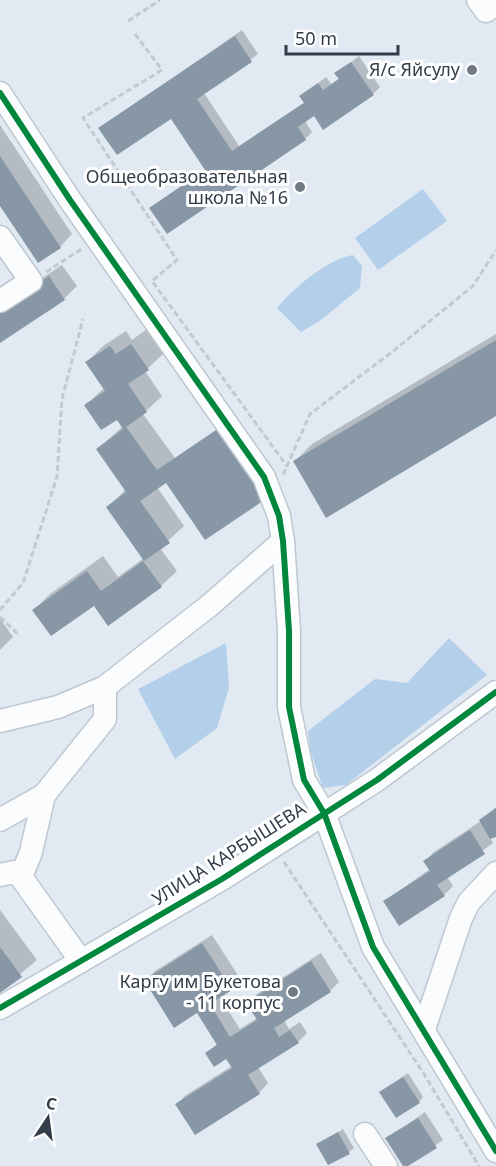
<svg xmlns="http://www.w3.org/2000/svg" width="496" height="1166" font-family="'Noto Sans',sans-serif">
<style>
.green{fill:#b4cfea}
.shadow{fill:#0003}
.building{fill:#8897a5}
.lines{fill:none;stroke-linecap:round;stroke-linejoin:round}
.minor-casing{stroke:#bec7d0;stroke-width:25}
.path{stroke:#c4c9cd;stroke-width:3;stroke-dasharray:6 3;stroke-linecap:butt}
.minor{stroke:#fafcfd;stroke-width:22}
.cycleway-casing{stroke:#fff;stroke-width:10}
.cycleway{stroke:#00873e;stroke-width:6}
.poi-dot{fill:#707a84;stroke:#fff;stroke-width:2}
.labels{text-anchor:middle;stroke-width:6;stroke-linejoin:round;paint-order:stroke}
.poi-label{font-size:18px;fill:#333d49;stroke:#fff;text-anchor:end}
.street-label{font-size:18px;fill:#333d49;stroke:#fff}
</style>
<rect width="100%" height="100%" fill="#e1eaf3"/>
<g class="green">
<path d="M423 189 447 221 378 270 355 238Z"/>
<path d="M353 255 362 266 360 288 321 320 301 332 277 308C292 289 329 258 353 255Z"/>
<path d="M449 638 487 675 346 785 323 788 311 753 308 731 375 679 407 683Z"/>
<path d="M226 643 229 688 217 728 175 759 138 689Z"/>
</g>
<g class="shadow">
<path d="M242 30 258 54 204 93 239 146 305 102 301 96 326 77 331 84 340 78 336 74 359 56 380 87 373 94 314 114 305 121 312 132 305 139 167 232 151 208 206 169 171 117 100 128Z"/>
<path d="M0 125 72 234 60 247 0 203Z"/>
<path d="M62 265 77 286 64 299 0 341V306Z"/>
<path d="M147 329 164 353 145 371 162 396 143 414 175 458 223 425 157 487 184 526 160 548 177 571 161 586 94 604 34 610 50 594 103 556 118 577 144 558 108 507 126 489 98 449 123 426 117 418 86 405 104 388 87 362 103 346 126 331 132 340Z"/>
<path d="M496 334V414L295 461 312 444Z"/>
<path d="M0 618 13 637 0 650Z"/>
<path d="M496 807V835L490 838 493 843 447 877 453 886 444 895 385 901 430 869 425 861 434 852 481 821Z"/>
<path d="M0 910 37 960 0 991Z"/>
<path d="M212 935 241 980 219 996 240 1029 257 1018 248 1003 257 994 321 953 339 982 330 991 284 1020 289 1029 300 1022 307 1033 298 1042 258 1067 268 1083 259 1093 195 1133 177 1104 186 1095 232 1066 227 1057 207 1053 218 1043 197 1011 146 980 155 971Z"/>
<path d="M408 1073 423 1097 419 1102 381 1092Z"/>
<path d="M425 1112 443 1140 405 1166 387 1139Z"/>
<path d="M343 1129 354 1148 349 1152 318 1145Z"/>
</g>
<g class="building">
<path d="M235 36 252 62 197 99 232 151 304 103 299 96 318 83 323 90 339 79 334 73 351 62 374 95 323 130 314 116 298 127 306 140 167 234 149 208 205 170 171 119 117 155 98 128Z"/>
<path d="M0 156 61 248 38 263 0 206Z"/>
<path d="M49 276 65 300 0 343V308Z"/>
<path d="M496 340V416L326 518 293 461Z"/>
<path d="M131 344 149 370 128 384 147 412 126 427 157 470 218 429 266 499 205 540 166 483 140 501 170 543 144 561 106 507 126 492 96 449 123 429 117 420 101 430 84 405 105 391 85 362 110 346 116 354Z"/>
<path d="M143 561 162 587 108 626 94 606 51 636 32 610 87 571 101 591Z"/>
<path d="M496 808V837L490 839 479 820Z"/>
<path d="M470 830 485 854 437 885 445 896 399 926 383 901 430 871 423 861Z"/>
<path d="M202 943 232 990 210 1004 230 1037 257 1020 246 1003 311 961 331 992 274 1028 279 1037 290 1030 299 1043 248 1075 260 1094 195 1135 175 1104 232 1068 226 1059 214 1067 205 1053 217 1045 197 1013 174 1028 144 980Z"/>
<path d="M0 947 22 977 0 993Z"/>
<path d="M403 1077 420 1103 396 1118 379 1092Z"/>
<path d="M418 1118 437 1148 408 1166H403L385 1138Z"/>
<path d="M338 1132 350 1154 328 1165 316 1144Z"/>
</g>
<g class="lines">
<g class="minor-casing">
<g id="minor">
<path d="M478 0 486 11 496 4"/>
<path d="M0 93 70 200 264 477 279 516 283 541 289 631V707L304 780 324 813 373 947 496 1151"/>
<path d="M0 237 31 281 0 301"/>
<path d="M0 721 58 707 105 687 210 605 283 541"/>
<path d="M0 820 44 795 105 719V687"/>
<path d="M0 875 14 872 21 877 81 961"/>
<path d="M21 877 31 852 44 795"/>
<path d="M0 1008 222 879 377 780 496 692"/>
<path d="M424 1029 461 918 469 902 496 873"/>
<path d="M365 1134 386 1166"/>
</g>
</g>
<g class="path">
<path d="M128 21 160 0"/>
<path d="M135 34 162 70 83 118 177 260 152 281 287 466"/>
<path d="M46 272 83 248"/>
<path d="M283 475 310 414 392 352 473 286 496 250"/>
<path d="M0 610 23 583 57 477 62 399 83 319"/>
<path d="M0 617 20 636"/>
<path d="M284 862 424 1074 479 1166"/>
</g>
<use href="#minor" class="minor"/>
<g class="cycleway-casing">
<g id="cycleway">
<path d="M0 93 70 200 264 477 279 516 283 541 289 631V707L304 780 324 813 373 947 496 1151"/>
<path d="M0 1008 222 879 377 780 496 692"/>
</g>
</g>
<use href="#cycleway" class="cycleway"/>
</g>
<g class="poi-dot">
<circle cx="472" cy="70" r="6"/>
<circle cx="300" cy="187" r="6"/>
<circle cx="293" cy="992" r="6"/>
</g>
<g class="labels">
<g class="poi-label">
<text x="460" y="76">Я/c Яйсулу</text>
<text x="288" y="183">Общеобразовательная<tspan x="288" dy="21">школа №16</tspan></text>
<text x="281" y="988">Каргу им Букетова<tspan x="281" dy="21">- 11 корпус</tspan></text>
</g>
<g class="street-label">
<text transform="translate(229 854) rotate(-32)" y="6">УЛИЦА КАРБЫШЕВА</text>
</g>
</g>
<g transform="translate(48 1118) rotate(13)" stroke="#ffffff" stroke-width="4.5" paint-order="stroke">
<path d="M0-4.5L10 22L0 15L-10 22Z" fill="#333d49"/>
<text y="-9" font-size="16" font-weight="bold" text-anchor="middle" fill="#333d49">С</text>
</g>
<path d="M286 45v9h112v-9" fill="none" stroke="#333d49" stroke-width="3"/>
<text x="295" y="45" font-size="18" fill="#333d49" stroke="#ffffff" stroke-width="4.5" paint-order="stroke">50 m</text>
</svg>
